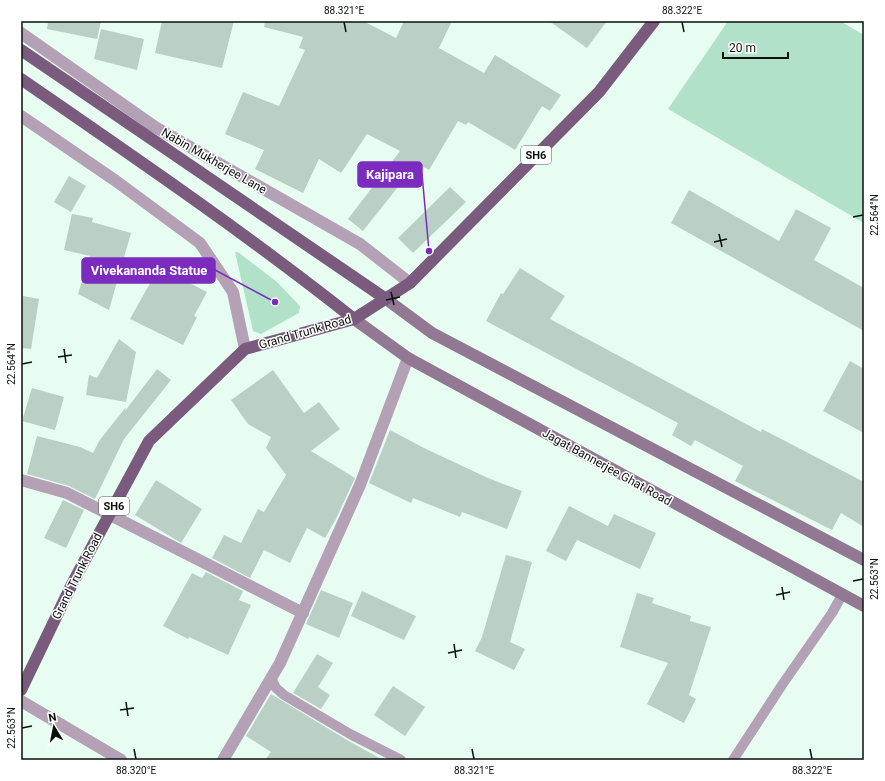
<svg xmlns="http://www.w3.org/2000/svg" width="885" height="781" font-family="Roboto,sans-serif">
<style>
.green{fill:#b1e2c9}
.building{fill:#bbd0c5}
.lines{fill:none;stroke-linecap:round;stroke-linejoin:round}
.lane{stroke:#b4a1b5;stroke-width:10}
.street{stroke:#b4a1b5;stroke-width:12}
.secondary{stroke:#937894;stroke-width:12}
.primary{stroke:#7b5b7d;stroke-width:12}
.ticks{fill:none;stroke:#09110d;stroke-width:1.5}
.labels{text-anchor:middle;stroke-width:3;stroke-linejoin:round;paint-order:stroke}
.shield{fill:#fff;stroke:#535856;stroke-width:1}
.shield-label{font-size:11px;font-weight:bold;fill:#09110d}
.street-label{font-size:12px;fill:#09110d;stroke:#fff}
.leader{fill:none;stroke:#7b2cbf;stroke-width:1.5}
.callout-dot{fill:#7b2cbf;stroke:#fff;stroke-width:1.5}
.callout{fill:#7b2cbf;stroke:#7b2cbf;stroke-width:1.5}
.callout-label{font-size:13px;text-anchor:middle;font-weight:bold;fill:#fff}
.neatline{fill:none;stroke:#09110d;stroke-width:1.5}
.ticks-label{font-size:10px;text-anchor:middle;fill:#09110d}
</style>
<rect width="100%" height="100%" fill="#e8fdf2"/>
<g class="green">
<path d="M728 21H840L864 35V223L668 109Z"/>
<path d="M235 252H238L277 282 300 306 299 313 261 334 253 331Z"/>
</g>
<g class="building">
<path d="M48 21H101L97 39 47 29Z"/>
<path d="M162 21H234L222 68 155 53Z"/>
<path d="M265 21H363L396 38 404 21H452L439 48 484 73 495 55 561 95 550 111 542 106 515 150 468 122 466 125 458 121 429 170 417 163 363 231 348 219 400 151 367 134 341 173 319 159 303 193 255 169 264 150 225 134 243 92 279 106 305 50 299 48 303 37 264 27Z"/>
<path d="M549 21H607L587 48Z"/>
<path d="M101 29 144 39 137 70 94 59Z"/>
<path d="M69 176 86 186 71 212 54 202Z"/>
<path d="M450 187 466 202 413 253 398 238Z"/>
<path d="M689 190 779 241 796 209 831 228 814 260 864 288V331L671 223Z"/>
<path d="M72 214 93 218 92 222 131 233 109 310 78 294 90 256 64 250Z"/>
<path d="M159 267 207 292 194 316 197 317 183 345 130 319Z"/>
<path d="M520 268 565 296 550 319 761 432 762 429 864 482V527L841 513 832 530 735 481 743 466 695 440 691 446 672 435 678 423 486 321 501 293 503 294Z"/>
<path d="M23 296 39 299 31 349 21 348V307Z"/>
<path d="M119 339 136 352 126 402 86 395 89 375 97 378Z"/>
<path d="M850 361 864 369V433L823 411Z"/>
<path d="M157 369 171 380 124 439 95 499 69 486 27 474 37 436 80 447 93 453 99 441 126 407 125 411Z"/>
<path d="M273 370 304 413 319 402 340 429 311 451 355 478 336 519 325 538 307 528 290 563 264 550 250 578 212 558 224 535 241 543 258 509 264 512 286 475 266 448 271 437 248 424 231 400Z"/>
<path d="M32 388 64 397 55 430 22 421Z"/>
<path d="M390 430 424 448 488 478 522 491 507 529 462 512 460 517 413 498 411 503 369 483Z"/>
<path d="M156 480 202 509 181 543 135 515Z"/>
<path d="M63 500 84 510 66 548 44 538Z"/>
<path d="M569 506 608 526 614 514 656 533 640 569 577 540 566 561 546 551Z"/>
<path d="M506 555 532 562 510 642 525 649 514 670 475 651 482 637Z"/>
<path d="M206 572 243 591 239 600 251 605 228 655 189 637 188 639 163 626 192 573 202 578Z"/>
<path d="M321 590 353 603 339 638 306 624Z"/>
<path d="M362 591 416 616 404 640 351 616Z"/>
<path d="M637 593 654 598 652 603 691 616 690 621 711 627 689 695 696 699 684 723 647 704 668 663 620 647Z"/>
<path d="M317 654 333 663 318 687 330 695 321 709 293 693Z"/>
<path d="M393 686 425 707 405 736 374 715Z"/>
<path d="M271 694 347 740 383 760H265L271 752 246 736Z"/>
</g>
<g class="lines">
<g class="lane">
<path d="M271 678 276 688 284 695 350 734 401 760"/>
<path d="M733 760 782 685 832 613 842 595"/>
</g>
<g class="street">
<path d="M21 33 155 127 360 244 410 283"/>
<path d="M21 116 116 181 200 243 233 292 245 349"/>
<path d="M21 480 67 493 303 613"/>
<path d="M21 701 121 760"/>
<path d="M223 760 280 663 360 485 408 358"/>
</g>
<g class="secondary">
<path d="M386 299 432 333 864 560"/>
<path d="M354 319 408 358 864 606"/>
</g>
<g class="primary">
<path d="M21 50 386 299"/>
<path d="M21 79C134 157 247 234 354 319"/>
<path d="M21 690 72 584 149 441 245 349 354 319 410 283 599 92 654 21"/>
</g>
</g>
<path class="ticks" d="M344 22 346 32M682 22 684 32M853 217 863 215M719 234 722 247M714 242 727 239M391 292 394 305M386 300 400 297M64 349 66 363M58 357 72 355M22 364 32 362M853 581 863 579M782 587 784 600M776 595 790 592M454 644 456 658M448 653 462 650M126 702 128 716M120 710 134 708M22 728 32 726M134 749 136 759M472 749 474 759M810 749 812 759"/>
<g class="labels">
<g class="shield">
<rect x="521" y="146" width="30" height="18" rx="3"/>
<rect x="99" y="497" width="30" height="18" rx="3"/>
</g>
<g class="shield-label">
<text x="536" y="159">SH6</text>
<text x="114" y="510">SH6</text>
</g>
<g class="street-label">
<text transform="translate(214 161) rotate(30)" y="4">Nabin Mukherjee Lane</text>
<text transform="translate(305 332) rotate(-16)" y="4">Grand Trunk Road</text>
<text transform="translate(607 467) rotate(29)" y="4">Jagat Bannerjee Ghat Road</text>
<text transform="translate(77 576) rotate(-63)" y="4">Grand Trunk Road</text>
</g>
</g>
<path class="leader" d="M429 251L422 174M275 302L215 270"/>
<g class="callout-dot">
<circle cx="429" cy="251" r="4"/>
<circle cx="275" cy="302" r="4"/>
</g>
<g class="callout">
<rect x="358" y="162" width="64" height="25" rx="4"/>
<rect x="82" y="258" width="133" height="25" rx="4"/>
</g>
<g class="callout-label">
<text x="390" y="179">Kajipara</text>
<text x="149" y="275">Vivekananda Statue</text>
</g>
<rect width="885" height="781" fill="none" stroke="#ffffff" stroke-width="44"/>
<g transform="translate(54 727) rotate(350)" stroke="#ffffff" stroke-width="3" paint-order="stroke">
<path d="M0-3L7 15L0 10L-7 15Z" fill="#09110d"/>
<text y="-6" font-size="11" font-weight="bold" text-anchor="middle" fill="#09110d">N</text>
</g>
<path d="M723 52v6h65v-6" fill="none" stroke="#09110d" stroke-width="2"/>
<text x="729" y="52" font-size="12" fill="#09110d" stroke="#ffffff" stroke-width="3" paint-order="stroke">20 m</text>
<rect x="22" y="22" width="841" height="737" class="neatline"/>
<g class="ticks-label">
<text x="344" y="14">88.321°E</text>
<text x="682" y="14">88.322°E</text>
<text transform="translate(874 215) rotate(-90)" y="4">22.564°N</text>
<text transform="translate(11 364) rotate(-90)" y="4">22.564°N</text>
<text transform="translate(874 579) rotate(-90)" y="4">22.563°N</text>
<text transform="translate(11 728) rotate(-90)" y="4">22.563°N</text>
<text x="136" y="774">88.320°E</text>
<text x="474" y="774">88.321°E</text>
<text x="812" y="774">88.322°E</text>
</g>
</svg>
